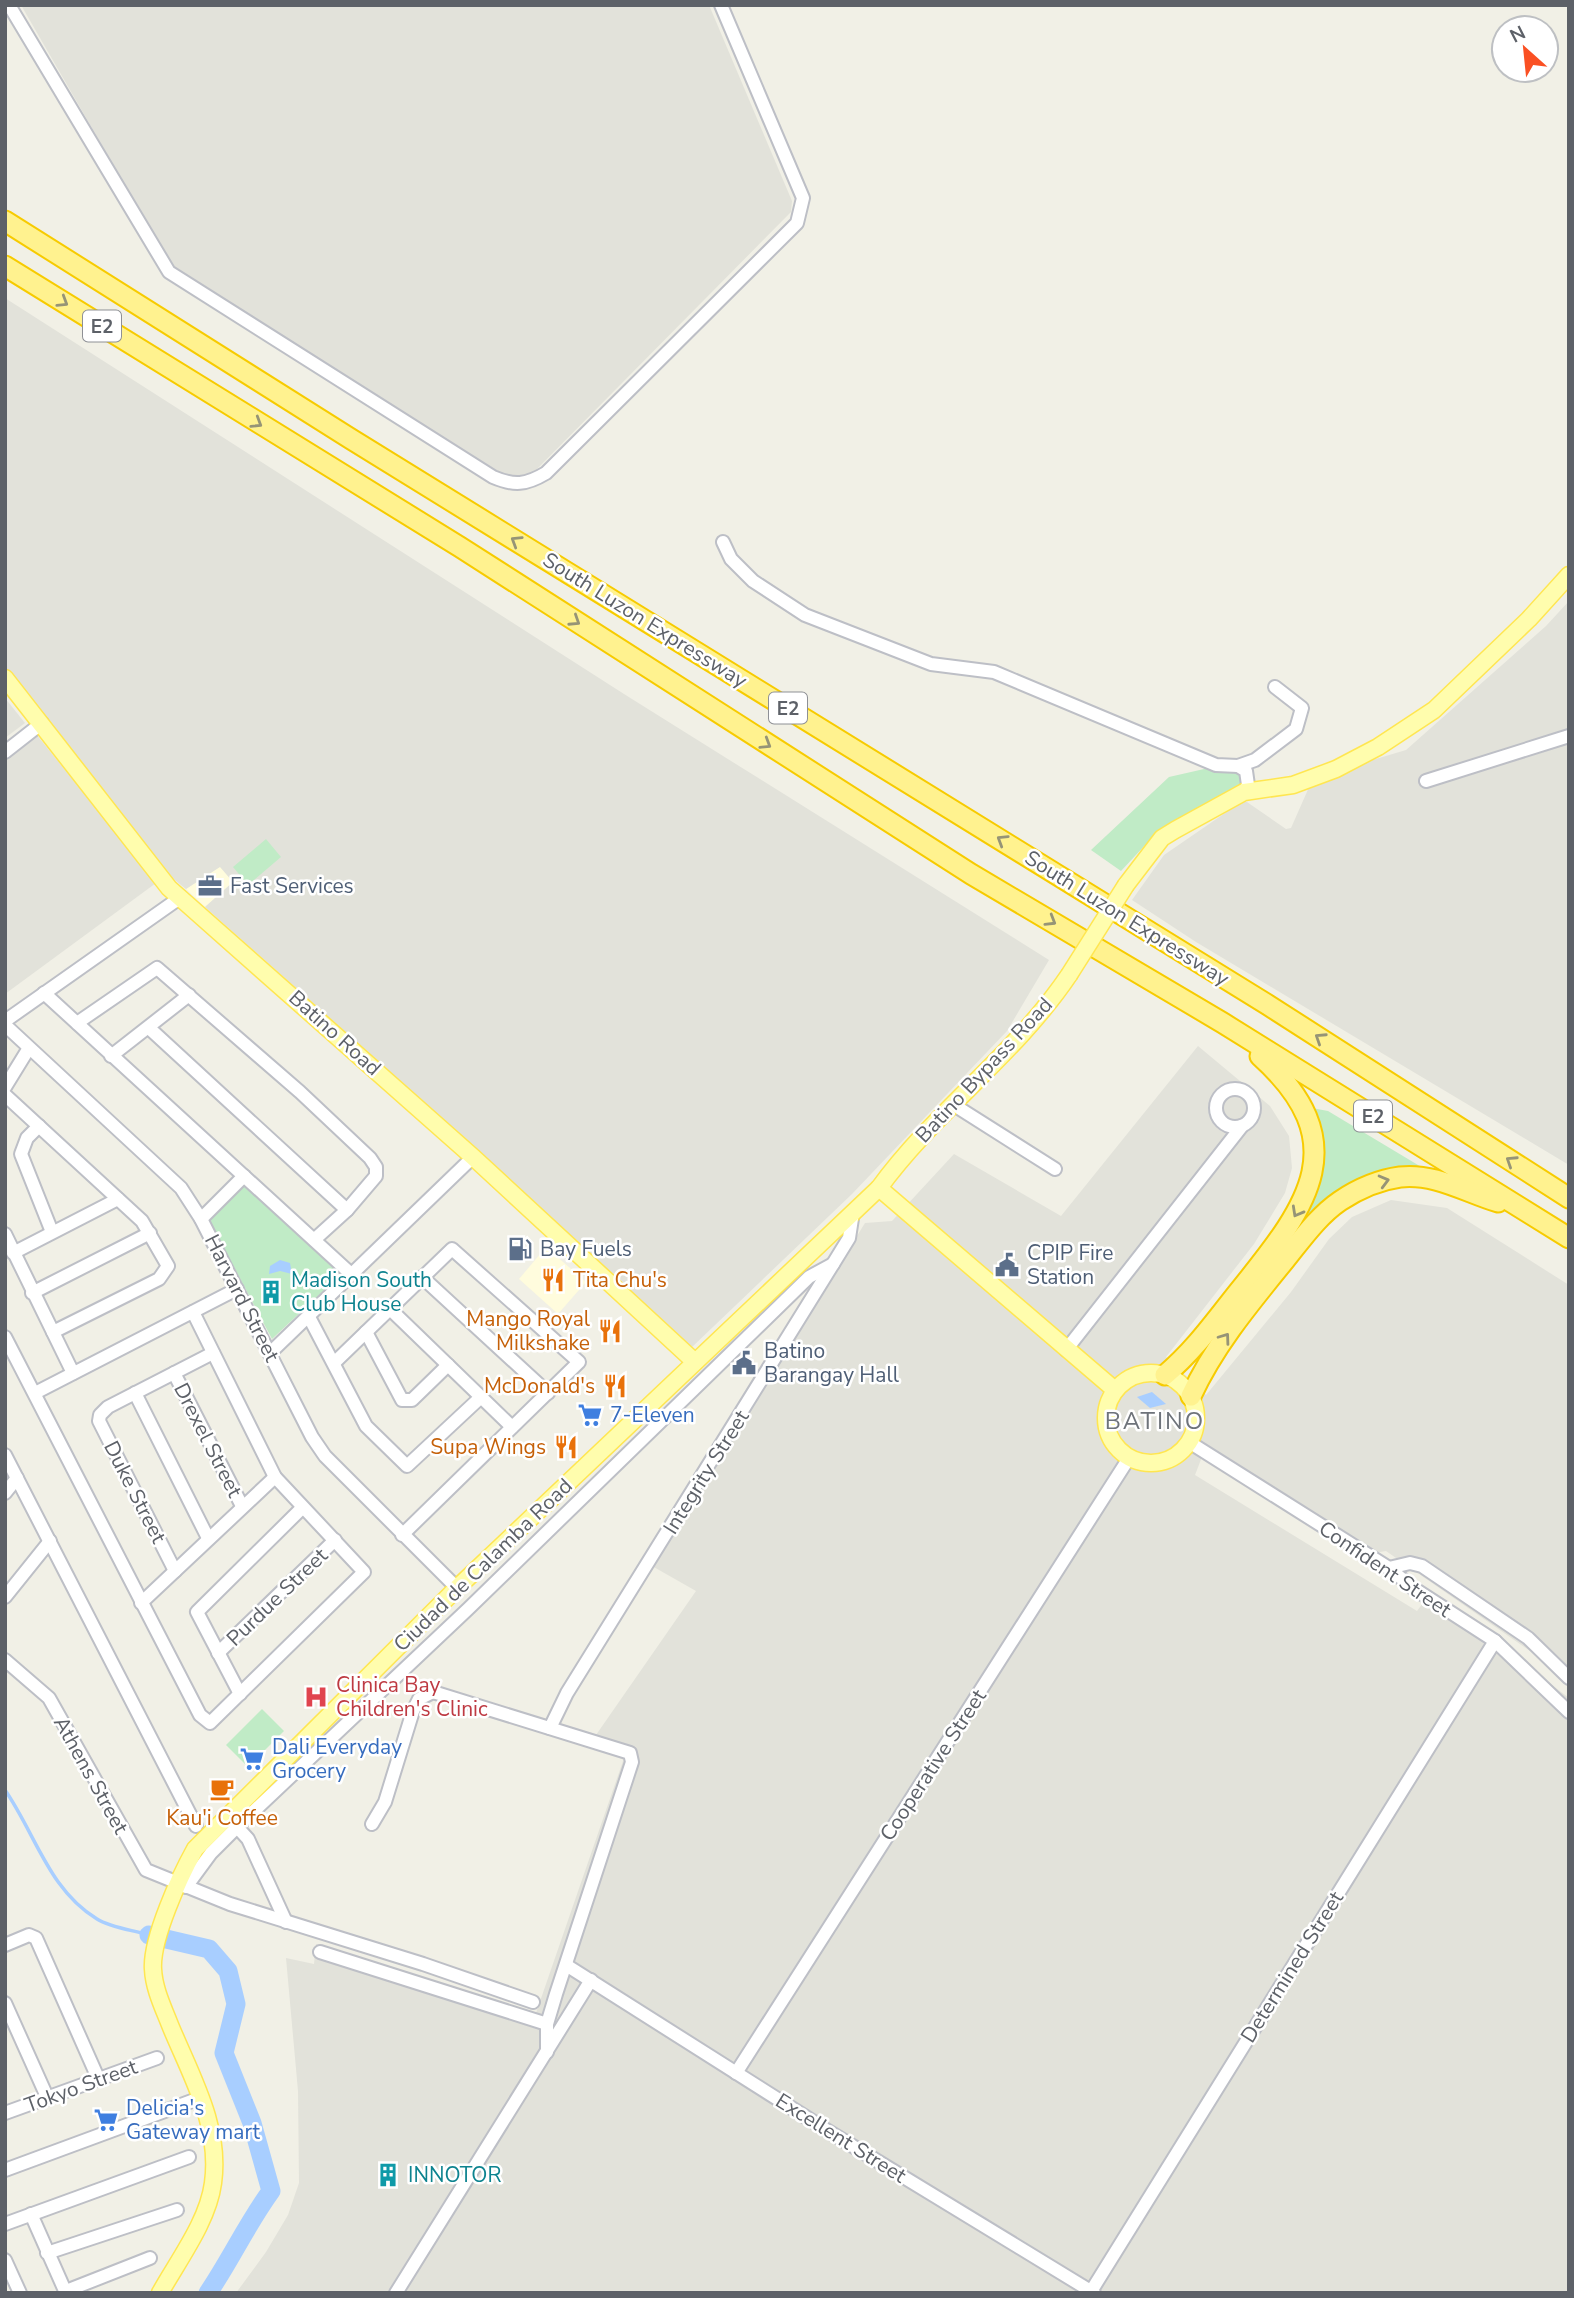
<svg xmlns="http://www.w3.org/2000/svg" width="1574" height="2298" font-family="'Nunito Sans',sans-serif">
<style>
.commercial{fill:#fffcdd}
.industrial{fill:#e2e2da}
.green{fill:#c0ebc6}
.water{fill:#a8ceff}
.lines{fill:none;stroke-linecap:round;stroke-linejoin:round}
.stream{stroke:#a8ceff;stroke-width:3.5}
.river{stroke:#a8ceff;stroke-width:19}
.minor-casing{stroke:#bdbfc6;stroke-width:16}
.major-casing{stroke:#ffe651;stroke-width:19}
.highway-casing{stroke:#f7cb00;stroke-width:23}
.minor{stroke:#fff;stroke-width:12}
.major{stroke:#fffdad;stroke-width:16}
.highway{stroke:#fff28f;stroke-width:19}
.major-bridge-casing{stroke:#ffe651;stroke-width:19;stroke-linecap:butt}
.major-bridge{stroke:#fffdad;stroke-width:16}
.oneway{stroke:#969476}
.labels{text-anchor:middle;stroke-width:5;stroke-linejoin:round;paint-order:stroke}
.shield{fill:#fff;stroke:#8e9095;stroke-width:2}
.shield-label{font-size:19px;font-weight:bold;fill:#5d6168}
.street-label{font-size:21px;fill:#5d6168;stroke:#fff}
.service-label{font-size:21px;fill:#4e5e75;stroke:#fff;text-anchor:start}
.culture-label{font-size:21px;fill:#0d838f;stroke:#fff;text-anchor:start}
.food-label{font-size:21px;fill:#c56008;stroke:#fff;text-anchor:end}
.shop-label{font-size:21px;fill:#366cbe;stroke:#fff;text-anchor:start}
.health-label{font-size:21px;fill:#be3a42;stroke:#fff;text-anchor:start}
.quarter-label{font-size:24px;letter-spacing:2px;fill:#6e737a;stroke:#fff}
</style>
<rect width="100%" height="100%" fill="#f1f0e6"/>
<g class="commercial">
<path d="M220 866 233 882 205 907 186 889Z"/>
<path d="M546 1247 586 1282 558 1314 519 1279Z"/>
</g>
<g class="industrial">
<path d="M21 5H709L792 201 791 212 534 472 523 477H511L491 470 175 272Z"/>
<path d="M5 298 624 694 1049 960 1007 1031 852 1194 691 1348 469 1142 205 907 233 882 220 867 186 889 170 876 5 672Z"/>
<path d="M1569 601V1165L1196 942 1132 900 1164 855 1244 800 1286 829 1291 828 1310 785 1349 767 1406 750 1546 626Z"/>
<path d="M5 698 25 723 5 738Z"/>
<path d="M36 734 156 883 5 994V760Z"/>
<path d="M1198 1046 1270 1106 1289 1136 1292 1168 1285 1193 1254 1244 1166 1357 1206 1395 1291 1292 1329 1239 1352 1217 1391 1200 1447 1208 1569 1285V1678L1386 1551 1367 1554 1205 1449 1195 1475 1417 1611 1431 1592 1569 1698V2293H236L266 2252 288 2215 299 2183 298 2091 286 1958 314 1964 316 1944 536 2013 623 1761 633 1751 596 1735 696 1591 652 1566 865 1223 892 1221 954 1154 1061 1216Z"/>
</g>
<g class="green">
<path d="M1248 759 1251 791 1161 828 1121 871 1091 850 1169 777Z"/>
<path d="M266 839 281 857 248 885 233 867Z"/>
<path d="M1312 1108 1328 1111 1423 1168H1388L1356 1185 1314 1215H1306C1330 1180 1325 1146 1312 1108Z"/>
<path d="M245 1184 338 1268V1277L272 1339 209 1220Z"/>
<path d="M262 1709 284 1731 248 1767 226 1745Z"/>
</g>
<g class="water">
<path d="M280 1260 290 1263 292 1274 280 1271 269 1274 270 1266Z"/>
<path d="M1152 1392 1166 1404 1150 1408 1137 1397Z"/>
</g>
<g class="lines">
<path class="stream" d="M5 1790C36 1835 49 1890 97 1919 111 1928 133 1930 149 1935"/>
<path class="river" d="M149 1935 209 1949 228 1971 236 2004 224 2053 252 2123 271 2191C247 2224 231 2259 208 2293"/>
<g class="minor-casing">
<g id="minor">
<path d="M9 5 169 272 493 477C514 486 526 485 546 473L797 223 803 198 721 5"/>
<path d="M723 542 731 559 753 581 805 615 931 664 994 672 1216 765 1238 766 1246 771 1248 785 1244 792"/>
<path d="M5 752 42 723"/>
<path d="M1238 766 1255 760 1296 729 1302 708 1275 687"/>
<path d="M1426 781 1569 736"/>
<path d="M44 993 351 1274"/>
<path d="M5 1021 181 897"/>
<path d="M77 1023 157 968 300 1092 370 1158 376 1167V1176L347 1210 315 1239"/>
<path d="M5 1025 181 1188 201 1219 312 1437 325 1456 457 1588"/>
<path d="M149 1028 347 1210"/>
<path d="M111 1056 189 995"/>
<path d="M5 1087 29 1048"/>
<circle cx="1235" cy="1108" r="19"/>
<path d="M5 1095 142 1221 168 1266 159 1279 53 1332"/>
<path d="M954 1105 1055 1169"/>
<path d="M39 1126 27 1138 21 1154 52 1232"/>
<path d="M201 1219 244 1176"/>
<path d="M5 1234 73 1373"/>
<path d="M13 1253 118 1199"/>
<path d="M422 1277 548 1393"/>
<path d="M32 1293 150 1233"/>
<path d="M389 1308 512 1427"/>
<path d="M309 1317 366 1426 407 1466 481 1397"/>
<path d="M366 1332 402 1400H412L448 1365"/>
<path d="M5 1337 200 1715 210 1723 364 1572 275 1477 193 1312"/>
<path d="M1066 1350 1242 1126"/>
<path d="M270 1353 473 1157"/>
<path d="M334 1363 452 1249 579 1362 402 1535"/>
<path d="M174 1373 242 1506"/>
<path d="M35 1393 237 1289"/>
<path d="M135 1393 208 1538"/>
<path d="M1189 1442 1389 1568 1413 1588 1495 1641 1569 1712"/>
<path d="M5 1455 196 1826"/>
<path d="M5 1493 17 1478"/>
<path d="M1389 1568 1410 1563 1422 1566 1528 1638 1569 1678"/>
<path d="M175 1571 99 1421 100 1415 108 1407 213 1353"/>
<path d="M5 1597 50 1541"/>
<path d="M141 1603 275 1477"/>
<path d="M218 1653 335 1540"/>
<path d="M5 1660 49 1698 146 1870 230 1904 423 1964 533 2002"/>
<path d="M240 1694 197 1612 302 1508"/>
<path d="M550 1728 567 1693 833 1264 849 1238 853 1212"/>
<path d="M372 1824 385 1802 413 1711 419 1699 433 1692 630 1753 632 1762 556 1994 547 2024V2052"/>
<path d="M186 1887 211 1853 237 1827"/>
<path d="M286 1922 248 1839 237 1827 468 1609 809 1277 833 1264"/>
<path d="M5 1945 29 1935 36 1938 98 2078"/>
<path d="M320 1952 547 2024"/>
<path d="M566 1965 828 2131 1094 2293"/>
<path d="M5 2003 48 2099"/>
<path d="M736 2073 1129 1458"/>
<path d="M5 2113 157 2058"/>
<path d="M5 2170 200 2098"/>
<path d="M31 2214 66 2293"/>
<path d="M5 2224 189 2157"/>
<path d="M47 2253 177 2210"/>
<path d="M5 2260 20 2293"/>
<path d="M66 2291 150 2258"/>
<path d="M396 2293 591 1980"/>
<path d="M1090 2293 1495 1641"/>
</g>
</g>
<g class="major-casing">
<g id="major">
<path d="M5 678 169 888 473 1157 695 1362"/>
<path d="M1126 885 1162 838 1175 830 1244 792 1293 785 1336 769 1378 747 1434 710 1529 619 1569 575"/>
<path d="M879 1188 1115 1390"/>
<circle cx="1151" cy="1418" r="45"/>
<path d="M160 2293C179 2259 208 2221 213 2183 221 2126 191 2076 170 2025 163 2007 154 1989 153 1969 151 1939 180 1876 195 1849L457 1588 879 1188C935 1111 1015 1055 1069 975"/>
</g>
</g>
<g class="highway-casing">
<g id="highway">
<path d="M5 221 351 439 1268 1005 1569 1198"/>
<path d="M5 266 460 547 971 874 1223 1023 1569 1238"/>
<path d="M1165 1375C1196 1349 1217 1318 1243 1286 1309 1204 1355 1142 1260 1056"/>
<path d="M1191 1396C1214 1346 1250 1303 1285 1260 1302 1239 1318 1216 1340 1201 1358 1189 1378 1180 1400 1177 1435 1173 1465 1192 1498 1202"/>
</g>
</g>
<use href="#minor" class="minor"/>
<use href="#major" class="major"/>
<use href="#highway" class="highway"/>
<g class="major-bridge-casing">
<path id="major-bridge" d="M1069 975 1126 885"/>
</g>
<use href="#major-bridge" class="major-bridge"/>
</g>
<defs><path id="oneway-chevron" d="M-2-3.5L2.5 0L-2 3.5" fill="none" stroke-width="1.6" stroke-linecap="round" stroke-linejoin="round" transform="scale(1.75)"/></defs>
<g class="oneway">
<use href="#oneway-chevron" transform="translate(63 302) rotate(32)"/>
<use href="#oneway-chevron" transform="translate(257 423) rotate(32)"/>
<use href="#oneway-chevron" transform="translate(516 541) rotate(-148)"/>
<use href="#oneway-chevron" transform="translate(575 621) rotate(33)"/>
<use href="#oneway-chevron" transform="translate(766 744) rotate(32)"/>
<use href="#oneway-chevron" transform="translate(1002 840) rotate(-148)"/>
<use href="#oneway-chevron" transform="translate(1051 921) rotate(31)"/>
<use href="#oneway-chevron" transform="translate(1320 1038) rotate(-147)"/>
<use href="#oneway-chevron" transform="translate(1511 1161) rotate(-147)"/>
<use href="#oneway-chevron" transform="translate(1384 1181) rotate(-15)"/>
<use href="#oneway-chevron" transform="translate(1297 1212) rotate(119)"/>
<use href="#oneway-chevron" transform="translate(1225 1338) rotate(-54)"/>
</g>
<defs>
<g id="office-bare" transform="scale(1.89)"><path d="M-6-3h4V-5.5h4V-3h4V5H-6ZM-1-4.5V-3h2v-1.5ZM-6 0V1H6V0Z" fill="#5c6f8a" stroke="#fff" stroke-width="2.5" paint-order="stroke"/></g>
<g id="fuel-bare" transform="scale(1.89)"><path d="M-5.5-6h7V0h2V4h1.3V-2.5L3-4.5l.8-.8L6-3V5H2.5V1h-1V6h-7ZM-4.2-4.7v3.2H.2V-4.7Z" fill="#5c6f8a" stroke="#fff" stroke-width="2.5" paint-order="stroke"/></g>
<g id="civic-bare" transform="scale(1.89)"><path d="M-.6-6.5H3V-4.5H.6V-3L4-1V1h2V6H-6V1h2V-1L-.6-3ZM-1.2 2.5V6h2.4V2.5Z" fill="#5c6f8a" stroke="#fff" stroke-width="2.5" paint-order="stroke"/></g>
<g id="restaurant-bare" transform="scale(1.89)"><path d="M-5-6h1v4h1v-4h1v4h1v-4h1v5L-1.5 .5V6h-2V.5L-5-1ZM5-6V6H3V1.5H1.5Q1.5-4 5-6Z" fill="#e8710a" stroke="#fff" stroke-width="2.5" paint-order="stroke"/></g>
<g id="building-bare" transform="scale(1.89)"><path d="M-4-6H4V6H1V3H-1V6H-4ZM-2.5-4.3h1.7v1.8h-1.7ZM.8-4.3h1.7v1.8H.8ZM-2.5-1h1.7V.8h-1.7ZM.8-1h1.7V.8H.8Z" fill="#0f9aa8" stroke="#fff" stroke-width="2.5" paint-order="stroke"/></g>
<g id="supermarket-bare" transform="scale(1.89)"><path d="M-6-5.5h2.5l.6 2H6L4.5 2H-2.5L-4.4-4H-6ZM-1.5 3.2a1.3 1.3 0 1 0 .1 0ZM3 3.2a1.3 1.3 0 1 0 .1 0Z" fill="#3f7fe0" stroke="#fff" stroke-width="2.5" paint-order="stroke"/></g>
<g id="hospital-bare" transform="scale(1.89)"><path d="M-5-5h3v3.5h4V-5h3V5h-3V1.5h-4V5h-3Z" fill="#e0444e" stroke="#fff" stroke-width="2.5" paint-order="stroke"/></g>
<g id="cafe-bare" transform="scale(1.89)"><path d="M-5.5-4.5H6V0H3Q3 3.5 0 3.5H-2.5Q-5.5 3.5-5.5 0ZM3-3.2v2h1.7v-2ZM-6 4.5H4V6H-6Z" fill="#e8710a" stroke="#fff" stroke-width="2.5" paint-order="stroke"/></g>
</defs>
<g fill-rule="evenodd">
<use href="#office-bare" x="210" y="886"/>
<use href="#fuel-bare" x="520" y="1249"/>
<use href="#civic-bare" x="1007" y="1265"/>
<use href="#restaurant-bare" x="553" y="1280"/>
<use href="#building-bare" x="271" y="1292"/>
<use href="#restaurant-bare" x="610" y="1331"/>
<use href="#civic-bare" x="744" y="1363"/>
<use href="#restaurant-bare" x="615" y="1386"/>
<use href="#supermarket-bare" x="590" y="1415"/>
<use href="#restaurant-bare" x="566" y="1447"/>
<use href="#hospital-bare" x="316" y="1697"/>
<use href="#supermarket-bare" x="252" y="1759"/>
<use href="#cafe-bare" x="222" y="1789"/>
<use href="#supermarket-bare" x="106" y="2120"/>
<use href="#building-bare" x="388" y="2175"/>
</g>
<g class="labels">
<g class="shield">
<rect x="83" y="310.5" width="38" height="31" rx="5"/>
<rect x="769" y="692.5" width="38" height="31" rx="5"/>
<rect x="1354" y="1100.5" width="38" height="31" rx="5"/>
</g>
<g class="shield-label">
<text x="102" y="333">E2</text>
<text x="788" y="715">E2</text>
<text x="1373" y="1123">E2</text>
</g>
<g class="street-label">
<text transform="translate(645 620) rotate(32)" y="7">South Luzon Expressway</text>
<text transform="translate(1127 918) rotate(32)" y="7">South Luzon Expressway</text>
<text transform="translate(335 1033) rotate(42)" y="7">Batino Road</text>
<text transform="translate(984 1070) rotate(-47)" y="7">Batino Bypass Road</text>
<text transform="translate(242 1298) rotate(63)" y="7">Harvard Street</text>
<text transform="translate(208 1440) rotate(63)" y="7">Drexel Street</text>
<text transform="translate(706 1472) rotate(-58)" y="7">Integrity Street</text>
<text transform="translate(135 1492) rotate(63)" y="7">Duke Street</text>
<text transform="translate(483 1565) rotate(-44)" y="7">Ciudad de Calamba Road</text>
<text transform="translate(1385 1569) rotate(34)" y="7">Confident Street</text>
<text transform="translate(277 1597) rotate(-44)" y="7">Purdue Street</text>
<text transform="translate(933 1765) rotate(-57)" y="7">Cooperative Street</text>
<text transform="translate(91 1775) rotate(61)" y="7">Athens Street</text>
<text transform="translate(1292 1967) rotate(-58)" y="7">Determined Street</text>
<text transform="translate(81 2086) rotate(-20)" y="7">Tokyo Street</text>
<text transform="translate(841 2138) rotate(32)" y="7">Excellent Street</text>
</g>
<g class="service-label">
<text x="230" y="893">Fast Services</text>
<text x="540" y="1256">Bay Fuels</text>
<text x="1027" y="1260">CPIP Fire<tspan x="1027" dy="24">Station</tspan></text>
<text x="764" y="1358">Batino<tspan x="764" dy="24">Barangay Hall</tspan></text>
</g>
<g class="culture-label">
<text x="291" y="1287">Madison South<tspan x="291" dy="24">Club House</tspan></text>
<text x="408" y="2182">INNOTOR</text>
</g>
<g class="food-label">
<text x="573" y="1287" text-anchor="start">Tita Chu's</text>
<text x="590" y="1326">Mango Royal<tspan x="590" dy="24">Milkshake</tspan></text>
<text x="595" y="1393">McDonald's</text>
<text x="546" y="1454">Supa Wings</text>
<text x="222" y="1825" text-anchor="middle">Kau'i Coffee</text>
</g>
<g class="shop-label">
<text x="610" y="1422">7-Eleven</text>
<text x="272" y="1754">Dali Everyday<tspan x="272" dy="24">Grocery</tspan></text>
<text x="126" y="2115">Delicia's<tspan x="126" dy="24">Gateway mart</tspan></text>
</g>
<g class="health-label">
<text x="336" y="1692">Clinica Bay<tspan x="336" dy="24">Children's Clinic</tspan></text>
</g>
<g class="quarter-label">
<text x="1155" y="1429">BATINO</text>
</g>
</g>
<rect width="1574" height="2298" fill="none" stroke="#5d6168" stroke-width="14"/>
<g transform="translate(1525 49) rotate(333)"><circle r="33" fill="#ffffff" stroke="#bec0c3" stroke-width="2"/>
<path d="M0-5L12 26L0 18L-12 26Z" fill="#fa5023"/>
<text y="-10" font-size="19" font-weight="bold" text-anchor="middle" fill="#5d6168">N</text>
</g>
</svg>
